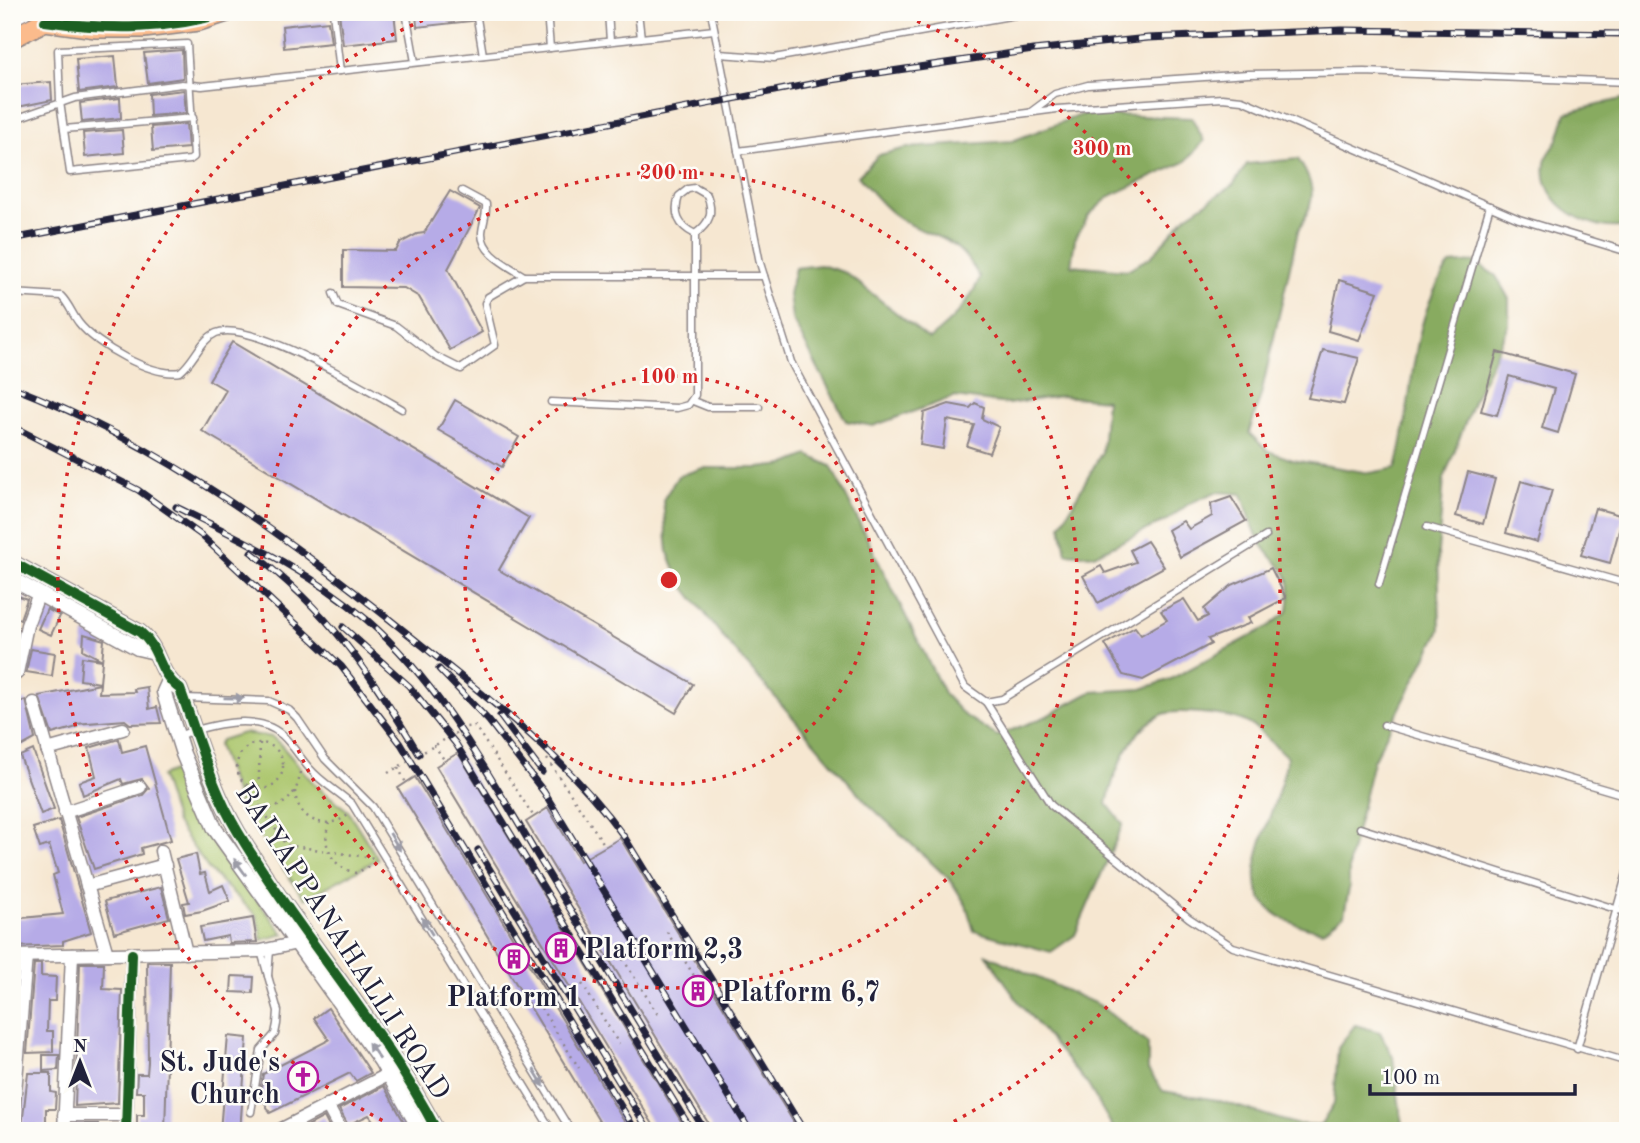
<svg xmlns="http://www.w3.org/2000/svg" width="1640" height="1143" font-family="'Old Standard TT',serif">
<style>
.green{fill:#abc66c;stroke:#667454;stroke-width:2}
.forest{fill:#88ab60;stroke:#55664e;stroke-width:2}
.building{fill:#b6abe7}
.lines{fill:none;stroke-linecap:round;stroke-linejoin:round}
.service-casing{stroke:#8c8486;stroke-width:9}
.minor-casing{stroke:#8c8486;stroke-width:15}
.tertiary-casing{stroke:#8c8486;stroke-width:17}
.primary-casing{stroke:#8c8486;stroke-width:22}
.path{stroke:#8c8486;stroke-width:2.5;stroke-dasharray:2 5;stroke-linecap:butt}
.service{stroke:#fff;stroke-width:6}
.minor{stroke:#fff;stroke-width:12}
.tertiary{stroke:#fff;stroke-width:14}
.primary{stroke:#fbbb8c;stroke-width:19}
.rail-casing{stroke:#22223b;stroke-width:7}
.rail{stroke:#fdfcf7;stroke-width:4.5;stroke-dasharray:13;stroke-linecap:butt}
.cycleway-casing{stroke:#fdfcf7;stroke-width:15}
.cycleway{stroke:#1b5e20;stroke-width:10}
.oneway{fill:#9c9ca7}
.ring{fill:none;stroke:#d62828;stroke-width:3.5;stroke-dasharray:3.5 7}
.labels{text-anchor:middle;stroke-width:5;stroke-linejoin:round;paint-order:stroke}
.street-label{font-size:28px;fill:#22223b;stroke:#fdfcf7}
.poi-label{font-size:28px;font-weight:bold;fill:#22223b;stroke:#fdfcf7;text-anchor:start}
.centre{fill:#d62828;stroke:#fdfcf7;stroke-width:3.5}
.ring-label{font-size:21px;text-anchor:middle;font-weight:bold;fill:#d62828;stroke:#fdfcf7;stroke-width:5;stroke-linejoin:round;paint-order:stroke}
</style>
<rect width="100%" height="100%" fill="#fdfcf7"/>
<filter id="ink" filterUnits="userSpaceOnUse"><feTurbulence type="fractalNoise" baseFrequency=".0143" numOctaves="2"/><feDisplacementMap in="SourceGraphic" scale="14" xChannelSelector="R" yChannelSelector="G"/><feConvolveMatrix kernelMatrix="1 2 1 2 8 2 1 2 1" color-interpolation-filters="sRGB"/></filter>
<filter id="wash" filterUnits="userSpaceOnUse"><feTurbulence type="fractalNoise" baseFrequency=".00686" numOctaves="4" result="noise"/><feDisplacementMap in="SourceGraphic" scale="28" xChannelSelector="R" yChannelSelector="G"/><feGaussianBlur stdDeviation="1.57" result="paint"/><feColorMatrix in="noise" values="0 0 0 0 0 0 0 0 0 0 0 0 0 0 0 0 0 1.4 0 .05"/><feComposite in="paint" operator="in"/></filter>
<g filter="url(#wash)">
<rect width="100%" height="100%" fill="#f6e7d1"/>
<g class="green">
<path d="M243 733 272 737 281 745 315 785 348 811 378 859 305 899 242 812 218 745 221 740Z"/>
<path d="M183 767 217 850 284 934 262 940 257 916 210 871 176 823 161 776Z"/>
</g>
<g class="forest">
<path d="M1621 99H1628V226C1593 234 1538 205 1545 163 1546 155 1555 147 1558 139 1561 131 1563 122 1566 113Z"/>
<path d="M1083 114 1192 118 1204 141 1185 162 1110 196 1089 215 1075 239 1071 265 1127 270 1151 257 1186 216 1233 185 1247 164 1298 159C1318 189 1315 201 1298 231L1261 395 1249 433 1268 451 1293 460 1370 473 1396 468C1415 400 1407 323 1450 264L1475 262 1496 276 1509 299V325L1473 402 1444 479 1438 551 1440 630 1373 761 1349 861V889L1344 915 1323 931C1204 910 1277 828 1287 757 1274 746 1257 725 1241 720 1226 715 1174 708 1161 715 1130 730 1113 773 1107 804L1123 824 1075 935 1051 952 974 931 966 905 951 881 866 802 723 637 679 580 668 552 663 500 678 476 703 468H759L784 465 808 455 831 466 945 695 964 715 997 736 1045 717 1091 692 1142 689 1171 679 1268 627 1288 611C1295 562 1279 574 1259 540 1252 526 1247 509 1242 494L1216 492 1190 503 1167 520 1094 555 1066 553 1061 525 1102 452 1106 400 1061 396 1008 404 954 397 873 426 846 421 792 319 789 294 795 268 821 265 846 273 929 339C952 321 968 305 980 278 952 228 935 244 895 215 881 205 869 189 858 176L879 155 907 148 1012 141Z"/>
<path d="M987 955 1099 1005 1148 1044V1070L1163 1091 1217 1100 1295 1124 1321 1125 1334 1103 1338 1048 1355 1025 1380 1032 1393 1057 1403 1131H1115L1088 1085 1017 1000Z"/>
</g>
<g id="blocks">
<g class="building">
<path d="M339 12H394L397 39 343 45Z"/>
<path d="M416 12H470L472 21 417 27Z"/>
<path d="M328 21 331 43 284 48 282 26Z"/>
<path d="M182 50 183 78 148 83 144 53Z"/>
<path d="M115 56 118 87 79 92 76 59Z"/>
<path d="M51 82 52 100 13 108 12 85Z"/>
<path d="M184 90 186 113 150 116 149 94Z"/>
<path d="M120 98 121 118 82 122 80 103Z"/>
<path d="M186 124 188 148 153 151 151 127Z"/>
<path d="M122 130 124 153 85 157 83 133Z"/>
<path d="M450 191 480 208 448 269 482 332 450 350 419 297 404 288 343 287V250L396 251 400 243 417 234 424 233Z"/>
<path d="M1339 280 1378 292 1359 340 1328 331Z"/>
<path d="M232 342 529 518 499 570 693 684 676 713 202 431 226 390 209 380Z"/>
<path d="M1323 350 1359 358 1344 404 1308 398Z"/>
<path d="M1497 352 1575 374 1558 433 1542 428 1554 389 1509 376 1497 415 1481 411Z"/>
<path d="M455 400 519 437 502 467 438 430Z"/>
<path d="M975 403 984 407 982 419 999 427 989 453 967 446 974 425 947 420 943 449 920 445 924 413 949 404 970 408Z"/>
<path d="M1468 472 1495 479 1483 524 1456 516Z"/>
<path d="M1521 481 1552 490 1537 542 1506 533Z"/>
<path d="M1231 497 1246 521 1180 557 1168 530 1183 521 1189 529 1212 516 1211 504Z"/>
<path d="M1595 508 1623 516 1610 563 1581 555Z"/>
<path d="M1147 541 1164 567 1098 603 1083 576 1101 566 1105 573 1136 562 1130 550Z"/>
<path d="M1271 568 1286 598 1248 618 1251 623 1208 639 1211 644 1143 680 1123 675 1105 644 1135 627 1141 635 1167 620 1161 611 1184 599 1198 621 1208 616 1204 609 1232 585Z"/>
<path d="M12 594 27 599 20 619 12 617Z"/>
<path d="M47 609 60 616 51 635 38 629Z"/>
<path d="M84 634 104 640 100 683 80 680 82 657 102 660 83 650Z"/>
<path d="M31 649 55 653 52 676 26 672Z"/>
<path d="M100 684 99 693 135 692 134 689 147 687 149 709 157 707 161 723 130 724 125 720 76 724 77 727 52 734 39 696Z"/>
<path d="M26 700 35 739 22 746 12 722V704Z"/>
<path d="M119 739 122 752 145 746 171 840 141 848 142 854 94 869 76 817 143 795 149 788 142 779 123 784 121 779 83 795 79 782 96 776 89 748Z"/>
<path d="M33 750 54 809 41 814 20 756Z"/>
<path d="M458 753 687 1131H657L436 766Z"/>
<path d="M415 777 630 1131H605L398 788Z"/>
<path d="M548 808 580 861 620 838 799 1131H713L526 822Z"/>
<path d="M59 820 91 932 63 941V945L12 947V919L63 914 53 875 58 873 49 845 40 848 33 828Z"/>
<path d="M196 854 200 874 205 873 210 891 223 885 230 901 202 911 185 914 183 903 189 902 176 859Z"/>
<path d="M161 887 169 918 114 933 105 901Z"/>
<path d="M253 918 257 942 229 943 228 936 203 941 200 927Z"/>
<path d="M147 962H170L165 1131H137V1115H144V1092H136L137 1074H147L148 1062Z"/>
<path d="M80 963H104L103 989 122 990 118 1103 75 1106Z"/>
<path d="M34 964H41V976L56 977 55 1001H48L47 1031H53V1052L27 1053Z"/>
<path d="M12 965H17L12 1018Z"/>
<path d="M232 976 254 977 253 993 231 992Z"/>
<path d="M328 1008 371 1073 356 1081 350 1073 270 1113 260 1093 263 1074 329 1040 314 1018Z"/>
<path d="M228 1036 247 1038 240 1131H220Z"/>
<path d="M43 1055H59L58 1070 43 1071Z"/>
<path d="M28 1073H51V1092L56 1093 55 1109H46V1126H22Z"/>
<path d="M384 1086 409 1131H381L369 1115 348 1125 339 1109Z"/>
<path d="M324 1117 331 1131H298Z"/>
<rect x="74" y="1124" width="24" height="7"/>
</g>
</g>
</g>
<g filter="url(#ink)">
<use href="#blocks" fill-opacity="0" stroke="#8c8486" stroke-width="2"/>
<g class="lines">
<g class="service-casing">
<g id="service">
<path d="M333 12 340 71"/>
<path d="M406 12 415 62"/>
<path d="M476 12 483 55"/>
<path d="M547 12 550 48"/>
<path d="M608 12 610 41"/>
<path d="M638 12 641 38"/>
<path d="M711 12 760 263 791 362 965 687 986 702 1002 699 1266 536"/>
<path d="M187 44 194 157 190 160 70 172 60 102 58 50Z"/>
<path d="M719 54 774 58 1033 12"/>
<path d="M1032 111 1055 94 1088 85 1248 74 1364 72 1628 82"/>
<path d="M12 120 75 98 182 84 202 86 714 30"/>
<path d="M64 129 193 118"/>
<path d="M738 151 1057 109 1222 98 1242 100 1519 219 1628 252"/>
<path d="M695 188 707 195C714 213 710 223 695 234 678 226 673 214 679 196L688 189Z"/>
<path d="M462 191 486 204C487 215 483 222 482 232 481 254 509 266 524 276"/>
<path d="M12 293 61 296C69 304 72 314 79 323 96 345 152 377 180 372 194 362 200 340 216 333 250 319 369 390 402 409"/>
<path d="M333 293 338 305 396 326 435 356 461 369 495 345 485 303 488 297 524 276H764"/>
<path d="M693 401 708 407H759"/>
<path d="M551 402 677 408 688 405 695 395V234"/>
<path d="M1427 527 1628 584"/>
<path d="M1379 584 1490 206"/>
<path d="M185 698 269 701 289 710 297 718 325 759 373 807 571 1131"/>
<path d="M986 702 1051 805 1189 918 1233 947 1628 1062"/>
<path d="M1384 725 1628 796"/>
<path d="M177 736C207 726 256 711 282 735 293 745 300 758 310 769 322 783 339 792 352 804L552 1131"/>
<path d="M1360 828 1628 913"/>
<path d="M261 951 268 976 270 950"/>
<path d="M1577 1049 1628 869"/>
<path d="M251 1112 261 1050 275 1034 277 1024 278 1011 268 976"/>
</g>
</g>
<g class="minor-casing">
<g id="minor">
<path d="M17 673 27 625 39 593"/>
<path d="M34 703 107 954"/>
<path d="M47 750 123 729"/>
<path d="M65 812 140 787"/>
<path d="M161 851 186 953"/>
<path d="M87 886 165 865"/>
<path d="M12 956 261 951 297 943 304 939"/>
<path d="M327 1105 341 1131"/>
<path d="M64 1115H126"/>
<path d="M12 1130 26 956"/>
<path d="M64 1131 72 955"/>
<path d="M126 1131 132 954"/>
<path d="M278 1131 389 1074"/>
</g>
</g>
<g class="tertiary-casing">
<g id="tertiary">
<path d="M12 18 24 12"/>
<path d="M12 562 140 632C161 649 157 673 180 689 198 737 211 787 238 832 300 936 380 1022 437 1131"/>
<path d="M12 579 138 648 155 652"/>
<path d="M169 681 164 692 166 700 183 754 215 829 381 1061 421 1131"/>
</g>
</g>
<g class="primary-casing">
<path id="primary" d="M12 38 45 21 96 28H144L199 21 227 12"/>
</g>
<g class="path">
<path d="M260 743 258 803 286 845 374 858"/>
<circle cx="260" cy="766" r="23"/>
<path d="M434 745 445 761"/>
<path d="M547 759 604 844"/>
<path d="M398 767 406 783"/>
<path d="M388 773 466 727 475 726 534 817"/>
<path d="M295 791C297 820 325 832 348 815"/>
<path d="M263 809C284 809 299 793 300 772"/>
<path d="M329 823C321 847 332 867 356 873L376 863"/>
<path d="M667 932 704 992"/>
<path d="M623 959 660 1018"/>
<path d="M582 984 619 1044"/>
<path d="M541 1008 579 1068"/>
</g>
<use href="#service" class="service"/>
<use href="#minor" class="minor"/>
<use href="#tertiary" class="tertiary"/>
<use href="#primary" class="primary"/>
<g class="rail-casing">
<g id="rail">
<path d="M12 239 831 80 1033 50 1148 38 1342 30 1628 34"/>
<path d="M12 387C168 447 289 539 418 642 494 703 568 759 625 838L804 1131"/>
<path d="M12 426 138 490 201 535 341 666 401 744 636 1131"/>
<path d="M176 507C243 540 310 571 367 620 441 685 487 772 537 855 593 947 649 1039 705 1131"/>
<path d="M251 552C330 612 369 671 419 754"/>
<path d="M343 627 409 686 456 744 692 1131"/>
<path d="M439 669 489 721 544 792 750 1131"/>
<path d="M500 716 542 772"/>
<path d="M478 850 649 1131"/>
</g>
</g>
<use href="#rail" class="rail"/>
<g class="cycleway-casing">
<g id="cycleway">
<path d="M45 21C107 30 166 31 227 12"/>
<path d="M12 562 140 632C161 649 157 673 180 689 198 737 211 787 238 832 300 936 380 1022 437 1131"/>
<path d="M126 1131 132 954"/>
</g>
</g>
<use href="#cycleway" class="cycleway"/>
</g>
<defs><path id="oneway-solid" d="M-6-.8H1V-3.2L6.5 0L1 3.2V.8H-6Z" transform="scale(1.75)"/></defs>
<g class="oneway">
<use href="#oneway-solid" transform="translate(234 698) rotate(1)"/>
<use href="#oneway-solid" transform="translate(395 842) rotate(59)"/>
<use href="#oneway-solid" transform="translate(240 867) rotate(-126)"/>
<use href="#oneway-solid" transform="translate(427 926) rotate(-122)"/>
<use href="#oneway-solid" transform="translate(374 1051) rotate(-125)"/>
<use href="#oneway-solid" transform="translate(539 1078) rotate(59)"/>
</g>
</g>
<g class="ring">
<circle cx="669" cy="580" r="204"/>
<circle cx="669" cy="580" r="408"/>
<path d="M401 1130A612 612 0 0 1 440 13M898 13A612 612 0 0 1 937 1130"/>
</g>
<defs>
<g id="building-ring" transform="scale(1.575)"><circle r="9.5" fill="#fdfcf7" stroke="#b5179e" stroke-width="1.5"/><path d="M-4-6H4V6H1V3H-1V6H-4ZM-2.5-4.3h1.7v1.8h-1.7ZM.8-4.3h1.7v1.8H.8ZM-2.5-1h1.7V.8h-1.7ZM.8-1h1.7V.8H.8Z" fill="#b5179e"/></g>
<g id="church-ring" transform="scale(1.575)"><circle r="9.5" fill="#fdfcf7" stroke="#b5179e" stroke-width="1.5"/><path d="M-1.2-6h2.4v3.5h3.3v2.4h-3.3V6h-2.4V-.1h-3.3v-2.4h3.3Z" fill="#b5179e"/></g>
</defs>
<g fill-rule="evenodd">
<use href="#building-ring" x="561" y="948"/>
<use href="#building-ring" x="514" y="959"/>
<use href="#building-ring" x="698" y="991"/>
<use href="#church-ring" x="303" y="1077"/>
</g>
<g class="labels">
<g class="street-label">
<text transform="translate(344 941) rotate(57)" y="10">BAIYAPPANAHALLI ROAD</text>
</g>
<g class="poi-label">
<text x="584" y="958">Platform 2,3</text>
<text x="721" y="1001">Platform 6,7</text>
<text x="514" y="1006" text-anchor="middle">Platform 1</text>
<text x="280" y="1071" text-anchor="end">St. Jude's<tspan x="280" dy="32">Church</tspan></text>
</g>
</g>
<circle cx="669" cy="580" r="10" class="centre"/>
<g class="ring-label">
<text x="1102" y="155">300 m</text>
<text x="669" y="179">200 m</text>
<text x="669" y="383">100 m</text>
</g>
<rect width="1640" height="1143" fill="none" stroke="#fdfcf7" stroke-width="42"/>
<g transform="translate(80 1062)" stroke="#fdfcf7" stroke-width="5" paint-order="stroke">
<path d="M0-5L12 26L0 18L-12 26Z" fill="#22223b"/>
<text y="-10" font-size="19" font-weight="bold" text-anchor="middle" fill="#22223b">N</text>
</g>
<path d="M1370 1084v10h205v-10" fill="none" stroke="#22223b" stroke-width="3.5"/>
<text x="1381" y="1084" font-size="21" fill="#22223b" stroke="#fdfcf7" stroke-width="5" paint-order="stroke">100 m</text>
</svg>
